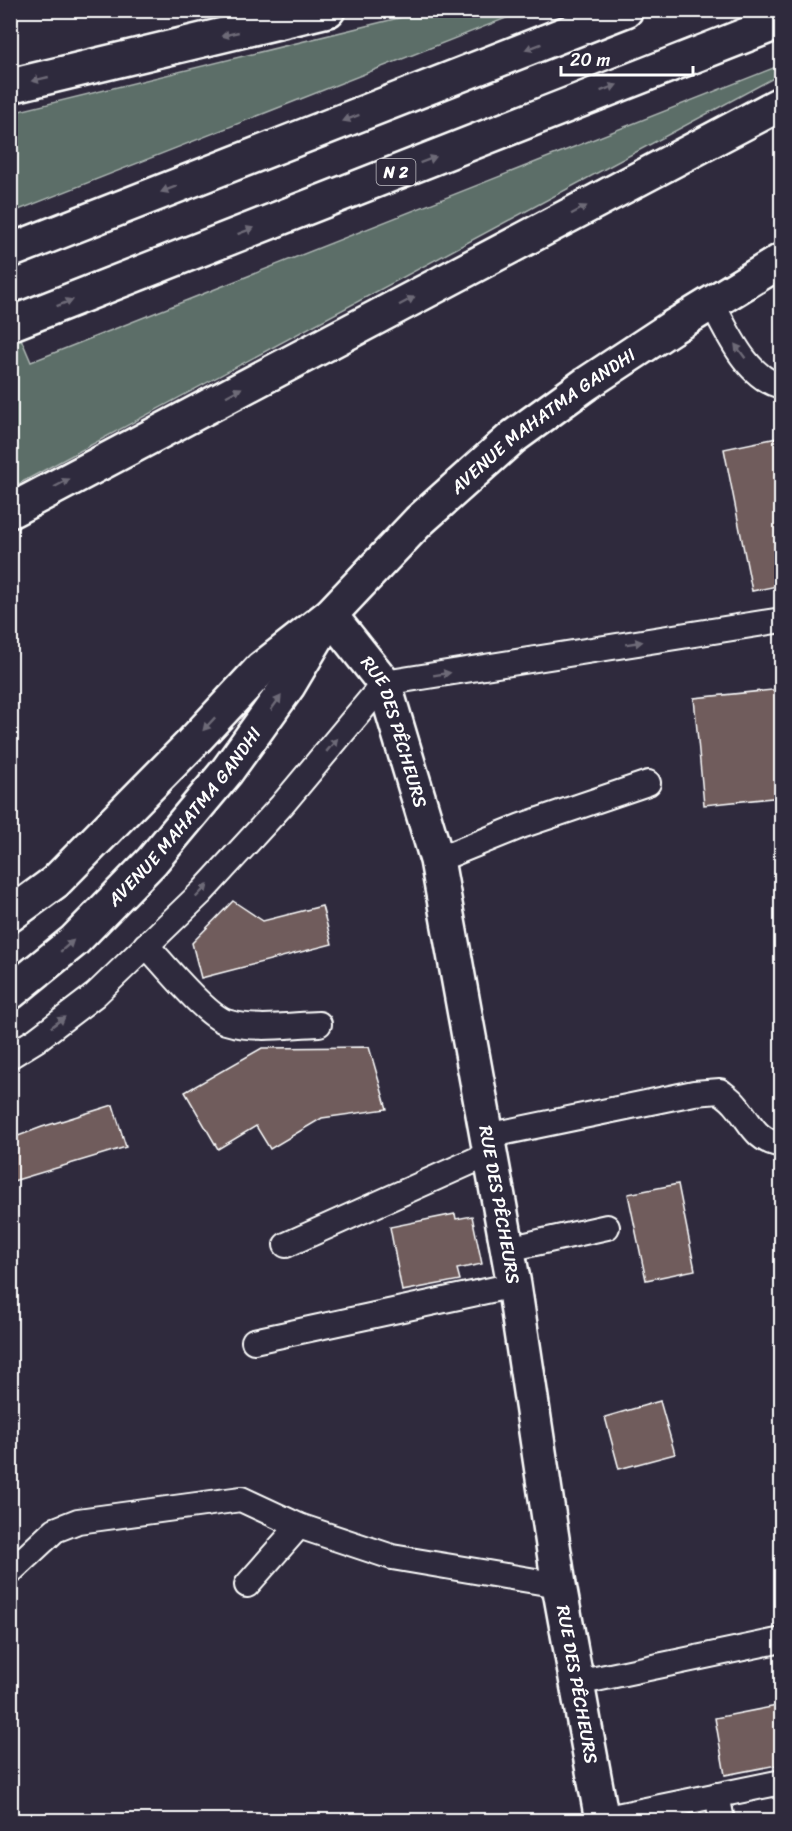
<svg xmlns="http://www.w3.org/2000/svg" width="792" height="1831" font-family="Sriracha,sans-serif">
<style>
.green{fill:#5b6e67;stroke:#adb6b3;stroke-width:1.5}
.building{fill:#6f5c5c;stroke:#fff;stroke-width:1.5}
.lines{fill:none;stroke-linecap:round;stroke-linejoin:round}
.lane-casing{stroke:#fff;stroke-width:28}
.street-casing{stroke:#fff;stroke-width:38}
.secondary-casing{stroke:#fff;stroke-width:38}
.highway-casing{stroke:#fff;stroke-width:38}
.lane{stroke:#2f2a3d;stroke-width:24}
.street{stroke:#2f2a3d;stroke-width:33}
.secondary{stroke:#2f2a3d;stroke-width:33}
.highway{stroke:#2f2a3d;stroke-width:33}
.oneway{fill:#6d6a77}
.labels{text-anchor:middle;stroke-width:6;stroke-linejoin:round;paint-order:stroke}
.shield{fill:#2f2a3d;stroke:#c1bfc5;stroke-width:1.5}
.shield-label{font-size:16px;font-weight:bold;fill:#fff}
.street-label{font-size:18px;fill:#fff;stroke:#2f2a3d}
</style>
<rect width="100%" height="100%" fill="#2f2a3d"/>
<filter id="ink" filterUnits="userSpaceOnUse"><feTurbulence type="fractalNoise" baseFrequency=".0167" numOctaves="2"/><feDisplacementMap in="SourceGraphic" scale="12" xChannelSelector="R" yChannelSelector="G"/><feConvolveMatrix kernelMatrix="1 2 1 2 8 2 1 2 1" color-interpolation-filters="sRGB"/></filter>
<g filter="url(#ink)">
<g class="green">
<path d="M427 11H524L11 213V113Z"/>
<path d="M781 65V74L11 488 10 313 31 362Z"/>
</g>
<g class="building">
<path d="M782 437V585L752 591 724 449Z"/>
<path d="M782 689V797L704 805 694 698Z"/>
<path d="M233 901 263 921 322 906 332 944 201 978 192 943Z"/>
<path d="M369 1047 387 1109 322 1118 270 1149 256 1126 218 1149 185 1092 262 1048Z"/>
<path d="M113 1105 126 1147 10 1182V1139L42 1127Z"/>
<path d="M678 1184 695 1270 646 1280 628 1194Z"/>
<path d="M455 1214 456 1219 472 1216 482 1264 457 1269 460 1280 402 1291 390 1227Z"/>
<path d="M660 1401 675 1454 619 1469 605 1417Z"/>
<path d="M782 1705V1764L725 1775 715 1718Z"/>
</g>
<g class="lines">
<g class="lane-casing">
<g id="lane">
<path d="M712 303C727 331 747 379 782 386"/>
<path d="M437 860 521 826 648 783"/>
<path d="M146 945C163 963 205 1015 226 1022 255 1031 289 1025 319 1024"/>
<path d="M10 1056 36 1040 95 995 202 892 282 805 384 683 782 620"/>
<path d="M487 1136 694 1093 720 1091C725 1095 731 1099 735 1104 751 1122 755 1141 782 1145"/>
<path d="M286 1245 491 1153"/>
<path d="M508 1249 607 1227"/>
<path d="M254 1341 514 1285"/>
<path d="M10 1572 55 1530 78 1521 241 1499 299 1526 392 1557 559 1585"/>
<path d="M247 1585 299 1526"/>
<path d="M577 1683 782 1640"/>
<path d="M717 1795 722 1820"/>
<path d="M602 1819 782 1782"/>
</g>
</g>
<g class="street-casing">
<g id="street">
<path id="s1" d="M330 615 384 683 437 860 514 1285 559 1585 602 1820"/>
</g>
</g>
<g class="secondary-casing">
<g id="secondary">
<path id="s2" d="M10 915 55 882 191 744 261 669 330 615 419 521 513 437 586 384 671 328 782 260"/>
<path id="s3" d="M10 993 74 941 152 861 227 771 288 686 322 629"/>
</g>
</g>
<g class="highway-casing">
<g id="highway">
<path d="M10 86 328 10"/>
<path d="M10 251 626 10"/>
<path d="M10 324 782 21"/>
<path d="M10 511 782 103"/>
</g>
</g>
<use href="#lane" class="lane"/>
<use href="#street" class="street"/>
<use href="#secondary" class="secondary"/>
<use href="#highway" class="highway"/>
</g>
<defs><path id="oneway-solid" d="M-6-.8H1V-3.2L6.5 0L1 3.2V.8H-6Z" transform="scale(1.5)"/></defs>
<g class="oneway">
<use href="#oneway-solid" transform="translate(230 34) rotate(167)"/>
<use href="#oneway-solid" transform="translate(533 47) rotate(159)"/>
<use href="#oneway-solid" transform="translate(40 79) rotate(167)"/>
<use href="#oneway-solid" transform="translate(609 88) rotate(-21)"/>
<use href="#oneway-solid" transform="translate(351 118) rotate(159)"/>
<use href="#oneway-solid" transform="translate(428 160) rotate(-21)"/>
<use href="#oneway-solid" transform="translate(169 189) rotate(159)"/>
<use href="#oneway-solid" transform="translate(579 210) rotate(-28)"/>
<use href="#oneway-solid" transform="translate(246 231) rotate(-21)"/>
<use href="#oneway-solid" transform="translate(407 301) rotate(-28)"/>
<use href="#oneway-solid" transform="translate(65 303) rotate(-21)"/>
<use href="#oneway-solid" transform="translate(740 351) rotate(-127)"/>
<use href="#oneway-solid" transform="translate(234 392) rotate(-28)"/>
<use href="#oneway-solid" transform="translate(62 483) rotate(-28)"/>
<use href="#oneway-solid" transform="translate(634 643) rotate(-9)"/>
<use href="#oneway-solid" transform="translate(442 674) rotate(-9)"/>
<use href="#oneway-solid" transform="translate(276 703) rotate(-54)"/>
<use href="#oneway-solid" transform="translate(209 724) rotate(133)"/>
<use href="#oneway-solid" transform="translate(332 745) rotate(-50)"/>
<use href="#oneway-solid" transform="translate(202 891) rotate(-46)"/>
<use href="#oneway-solid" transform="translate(67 946) rotate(-41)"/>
<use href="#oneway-solid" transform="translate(58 1022) rotate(-37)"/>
</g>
</g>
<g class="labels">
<rect class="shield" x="376.5" y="159" width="39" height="26" rx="4.5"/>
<g class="shield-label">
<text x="396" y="178">N 2</text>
</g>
<g class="street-label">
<text dy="6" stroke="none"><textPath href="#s2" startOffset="729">AVENUE MAHATMA GANDHI</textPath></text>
<text dy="6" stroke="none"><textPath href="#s1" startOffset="136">RUE DES PÊCHEURS</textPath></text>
<text dy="6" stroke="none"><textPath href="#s3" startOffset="249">AVENUE MAHATMA GANDHI</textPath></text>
<text dy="6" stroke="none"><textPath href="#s1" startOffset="622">RUE DES PÊCHEURS</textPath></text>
<text dy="6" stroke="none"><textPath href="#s1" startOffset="1108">RUE DES PÊCHEURS</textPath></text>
</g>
</g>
<rect width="792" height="1831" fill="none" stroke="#2f2a3d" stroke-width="36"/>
<rect x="18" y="18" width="756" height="1795" fill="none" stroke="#fff" stroke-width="2" filter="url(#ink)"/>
<path d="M561 66v9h132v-9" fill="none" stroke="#ffffff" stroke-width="3"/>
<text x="570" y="66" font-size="18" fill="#ffffff" stroke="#2f2a3d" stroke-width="4.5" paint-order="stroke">20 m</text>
</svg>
